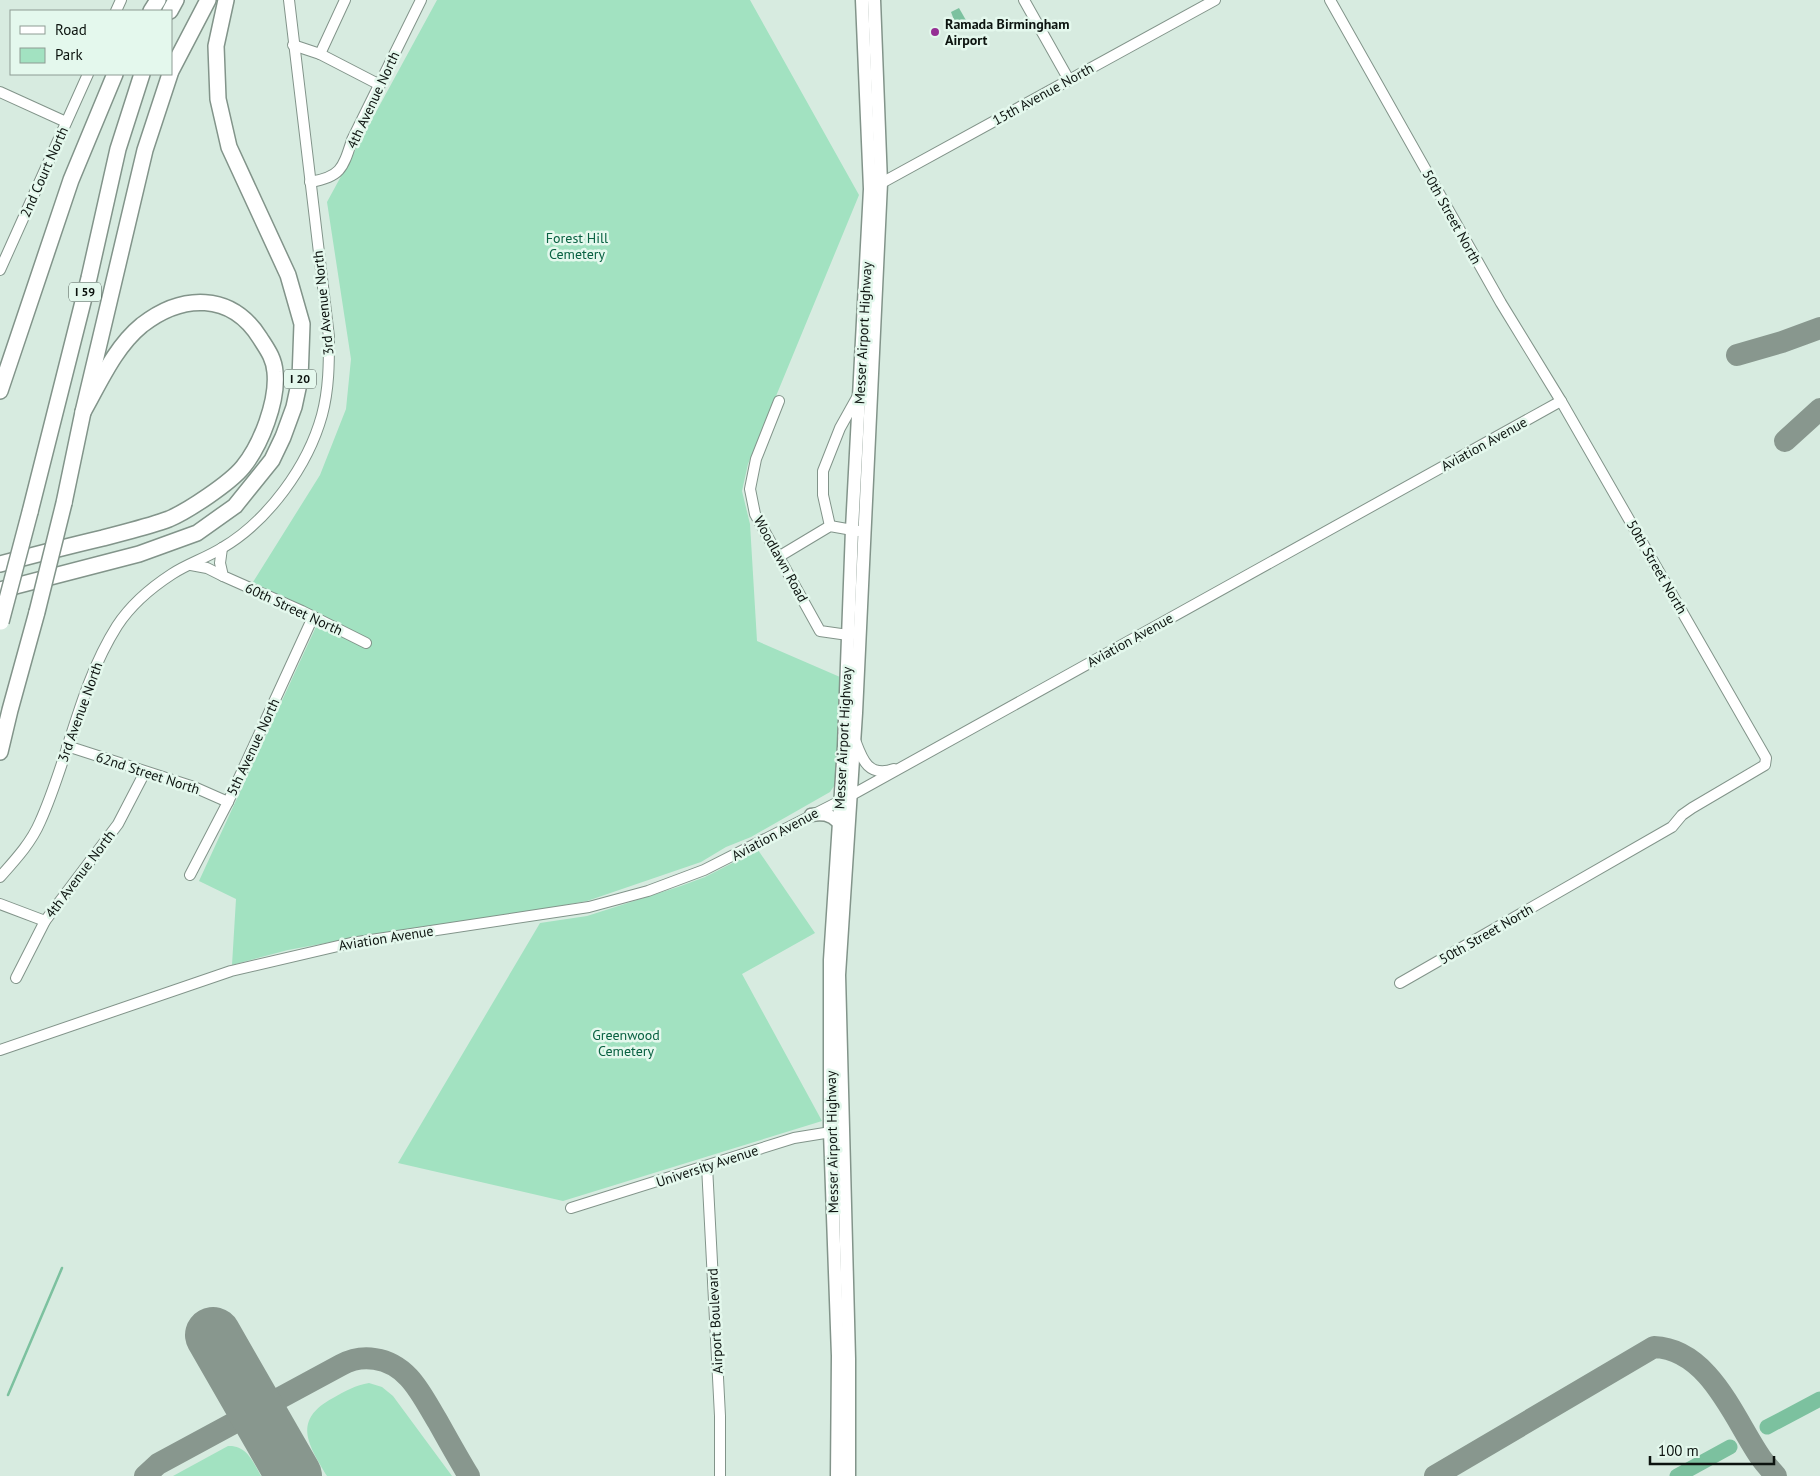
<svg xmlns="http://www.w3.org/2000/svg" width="1820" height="1476" font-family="'PT Sans',sans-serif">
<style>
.green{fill:#a2e2c1}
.water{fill:#7cc19f}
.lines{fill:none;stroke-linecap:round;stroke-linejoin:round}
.stream{stroke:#7cc19f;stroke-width:2.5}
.river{stroke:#7cc19f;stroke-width:15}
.taxiway{stroke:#88978e;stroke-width:22}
.runway{stroke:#88978e;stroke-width:56}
.minor-casing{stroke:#82948a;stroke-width:12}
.major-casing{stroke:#82948a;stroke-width:15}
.highway-casing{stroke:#82948a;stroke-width:18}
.minor{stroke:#fff;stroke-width:10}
.major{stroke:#fff;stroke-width:12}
.highway{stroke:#fff;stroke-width:15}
.highway-bridge-casing{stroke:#82948a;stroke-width:18;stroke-linecap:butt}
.highway-bridge{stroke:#fff;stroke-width:15}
.poi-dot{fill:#952f94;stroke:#e4f8ed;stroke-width:2}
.labels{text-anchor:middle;stroke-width:5;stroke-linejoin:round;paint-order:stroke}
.shield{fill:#e4f8ed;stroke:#4d5852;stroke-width:1}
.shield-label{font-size:12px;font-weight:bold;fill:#0c130f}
.poi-label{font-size:14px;font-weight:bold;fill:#0c130f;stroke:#e4f8ed;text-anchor:start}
.street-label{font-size:14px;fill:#0c130f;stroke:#e4f8ed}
.park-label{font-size:14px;fill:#096142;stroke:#e4f8ed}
</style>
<rect width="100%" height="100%" fill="#d7ebe0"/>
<g class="green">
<path d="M437 0H750L859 195 748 464 742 491 750 524 757 641 840 677 838 780 830 792 751 837 726 847 701 862 587 901 538 910 348 939 288 950 232 965 236 899 199 881 320 618 253 582 320 475 346 409 351 359 327 202Z"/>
<path d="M758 850 815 933 742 974 822 1121 563 1201 398 1163 540 923 587 916 678 887 705 877Z"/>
<path d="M369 1383 382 1387 393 1396 452 1476H327C308 1444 292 1420 333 1398 345 1391 356 1385 369 1383Z"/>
<path d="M228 1446C247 1445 253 1462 261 1476H173Z"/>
</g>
<path class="water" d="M959 8 967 22 957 28 951 12Z"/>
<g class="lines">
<path class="stream" d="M8 1395 62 1268"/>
<g class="river">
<path d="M1767 1427 1820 1399"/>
<path d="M1677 1476 1730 1447"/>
</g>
<g class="taxiway">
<path d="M1737 355 1782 342 1820 328"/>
<path d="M1785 441 1820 409"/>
<path d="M145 1476 158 1464 341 1365C352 1359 363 1357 375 1359 409 1364 422 1396 438 1422 448 1440 458 1458 469 1476"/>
<path d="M1435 1476 1654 1347C1710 1349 1735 1421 1761 1458 1766 1465 1771 1470 1776 1476"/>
</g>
<path class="runway" d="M213 1335 294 1476"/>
<g class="minor-casing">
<g id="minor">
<path d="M1024 0 1069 80"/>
<path d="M1330 0 1501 303 1561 401 1766 758 1765 765 1692 808 1682 815 1672 827 1400 983"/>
<path d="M116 11 121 0"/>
<path d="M293 45 320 54 380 85"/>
<path d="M320 54 345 0"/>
<path d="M0 92 66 122"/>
<path d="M310 182C341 177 343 168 352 140L421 0"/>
<path d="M876 186 1215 0"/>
<path d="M0 270 88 74"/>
<path d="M779 401 756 459 750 489 755 514 820 631 848 635"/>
<path d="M830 526 823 495V471L840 428 859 394"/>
<path d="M222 548 220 563 223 576 302 611 366 643"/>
<path d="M780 556 830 526 858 531"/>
<path d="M191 565 207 568 223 576"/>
<path d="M855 740C862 759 868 778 894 769"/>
<path d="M67 746 194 787 228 802"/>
<path d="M190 875 228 802 313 617"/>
<path d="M0 877C15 860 31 843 40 822 69 758 79 686 117 626 130 606 152 587 172 574 187 564 206 558 222 548 268 521 308 466 322 415 329 389 329 363 329 337L289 0"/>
<path d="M0 904 45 921"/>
<path d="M16 978 45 921 118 824 145 772"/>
<path d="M0 1050 231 971 351 943 589 907 648 891 704 870 850 796 1561 401"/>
<path d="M707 1166 720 1416V1476"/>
<path d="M571 1208 794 1138 837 1131"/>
</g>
</g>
<g class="major-casing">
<g id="major">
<path d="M811 815C822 813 830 814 838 822"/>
<path d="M837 1476 838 1356 830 1132V960L844 746 852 529 870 189 862 0"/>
<path d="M849 1476V1359L839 975 856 713 881 183 874 0"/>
</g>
</g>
<g class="highway-casing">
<g id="highway">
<path d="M151 11 158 0"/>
<path d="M170 11 176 0"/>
<path d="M171 71 208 0"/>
<path d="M0 391 71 180 115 74"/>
<path d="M64 503 83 412 145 150 170 74"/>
<path d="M30 512 89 278 118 149 142 74"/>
<path d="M0 564C34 555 69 546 103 538 124 532 148 527 169 519 188 511 230 483 243 467 261 445 278 401 275 372 274 358 267 349 260 338 231 292 182 294 142 325 115 347 100 382 83 412"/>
<path d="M0 590 139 554 197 533 235 506 272 460 283 437 294 407 300 379 302 324 288 275 229 147 218 99 216 46 226 0"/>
<path d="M0 752 10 710 37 612"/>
</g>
</g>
<use href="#minor" class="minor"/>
<use href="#major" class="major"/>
<use href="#highway" class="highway"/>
<g class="highway-bridge-casing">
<g id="highway-bridge">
<path d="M37 612 64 503"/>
<path d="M1 622 30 512"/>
</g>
</g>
<use href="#highway-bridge" class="highway-bridge"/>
</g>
<circle class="poi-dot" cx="935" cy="32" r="5"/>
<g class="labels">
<g class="shield">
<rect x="69" y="282.5" width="32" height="19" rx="4"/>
<rect x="284" y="369.5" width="32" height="19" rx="4"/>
</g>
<g class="shield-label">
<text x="85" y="296">I 59</text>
<text x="300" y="383">I 20</text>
</g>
<g class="poi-label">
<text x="945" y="29">Ramada Birmingham<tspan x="945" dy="16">Airport</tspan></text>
</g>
<g class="street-label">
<text transform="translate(1043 94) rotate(-29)" y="5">15th Avenue North</text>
<text transform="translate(373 100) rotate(-65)" y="5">4th Avenue North</text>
<text transform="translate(44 172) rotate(-66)" y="5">2nd Court North</text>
<text transform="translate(1452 217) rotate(61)" y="5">50th Street North</text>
<text transform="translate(323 303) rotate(-96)" y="5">3rd Avenue North</text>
<text transform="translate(863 333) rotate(-87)" y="5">Messer Airport Highway</text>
<text transform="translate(1484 444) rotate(-29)" y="5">Aviation Avenue</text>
<text transform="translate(781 559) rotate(61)" y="5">Woodlawn Road</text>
<text transform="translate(1657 567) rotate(60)" y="5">50th Street North</text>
<text transform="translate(294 609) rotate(25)" y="5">60th Street North</text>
<text transform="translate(1130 640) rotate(-29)" y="5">Aviation Avenue</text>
<text transform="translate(80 712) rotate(-70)" y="5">3rd Avenue North</text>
<text transform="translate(843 738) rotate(-87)" y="5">Messer Airport Highway</text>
<text transform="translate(253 747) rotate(-65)" y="5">5th Avenue North</text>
<text transform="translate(148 773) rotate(18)" y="5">62nd Street North</text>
<text transform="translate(775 834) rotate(-28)" y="5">Aviation Avenue</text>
<text transform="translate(80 874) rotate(-53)" y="5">4th Avenue North</text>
<text transform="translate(1486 934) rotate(-30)" y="5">50th Street North</text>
<text transform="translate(386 938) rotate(-9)" y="5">Aviation Avenue</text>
<text transform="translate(832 1142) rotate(-91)" y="5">Messer Airport Highway</text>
<text transform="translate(707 1166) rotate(-18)" y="5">University Avenue</text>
<text transform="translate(715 1321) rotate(-93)" y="5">Airport Boulevard</text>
</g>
<g class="park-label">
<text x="577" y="243">Forest Hill<tspan x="577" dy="16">Cemetery</tspan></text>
<text x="626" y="1040">Greenwood<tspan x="626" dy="16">Cemetery</tspan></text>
</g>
</g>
<rect x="10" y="10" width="162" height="65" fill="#e4f8ed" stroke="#8e9c94"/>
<rect x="20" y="26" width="25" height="8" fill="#ffffff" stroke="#8e9c94"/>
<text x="55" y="35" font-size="15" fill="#0c130f">Road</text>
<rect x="20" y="48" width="25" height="15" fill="#a2e2c1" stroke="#8e9c94"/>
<text x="55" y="60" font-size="15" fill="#0c130f">Park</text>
<path d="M1650 1456v8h124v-8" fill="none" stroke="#0c130f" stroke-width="2.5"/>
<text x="1658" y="1456" font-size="15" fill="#0c130f" stroke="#e4f8ed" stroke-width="4" paint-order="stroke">100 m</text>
</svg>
